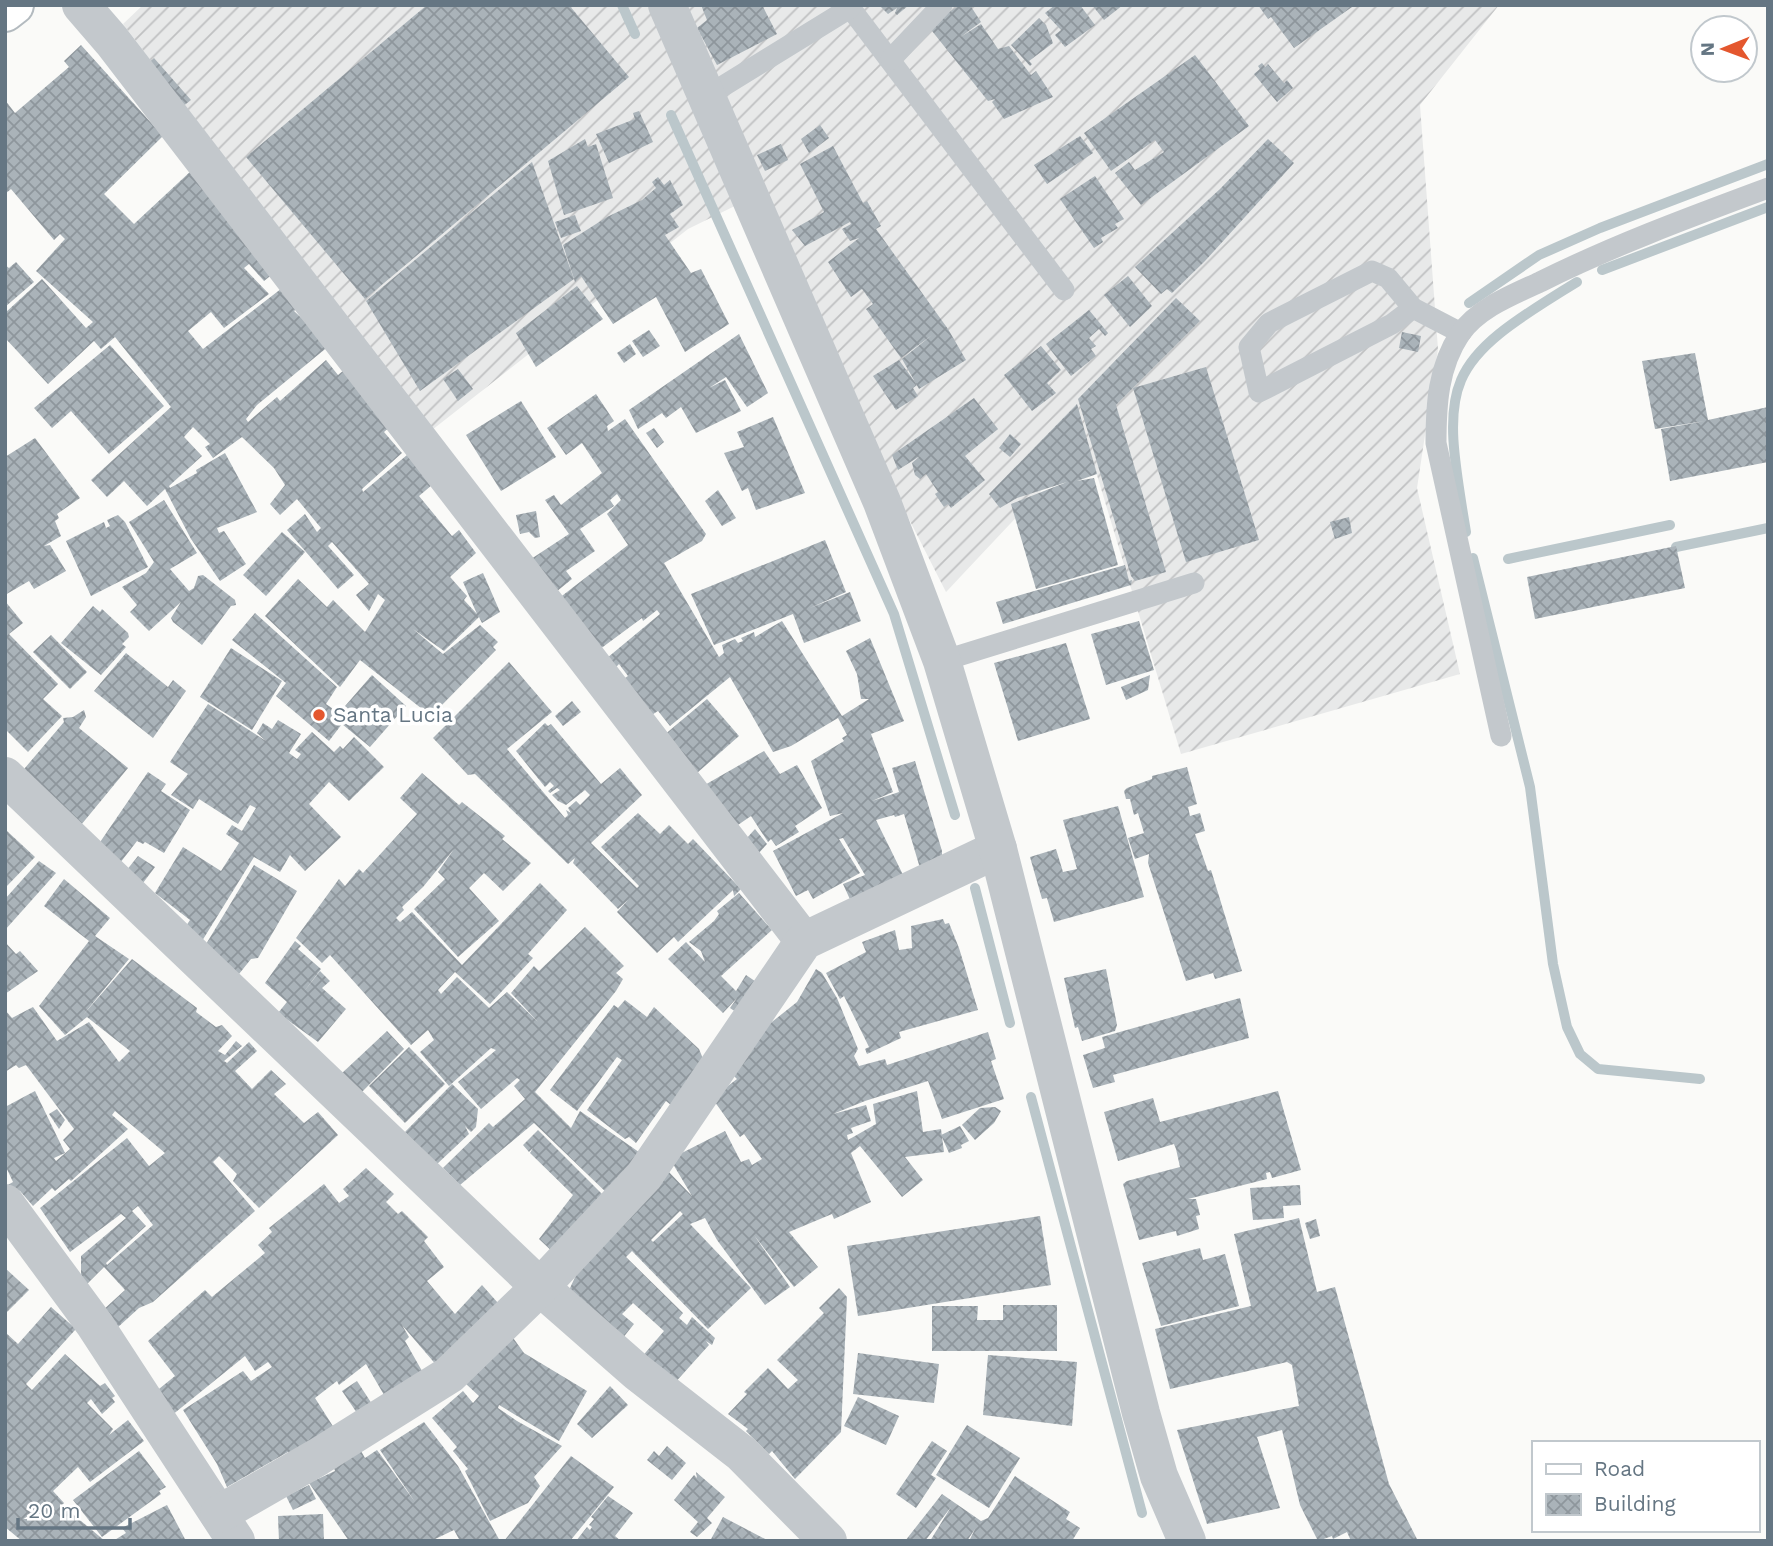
<svg xmlns="http://www.w3.org/2000/svg" width="1773" height="1546" font-family="'Work Sans',sans-serif">
<style>
.industrial{fill:url(#industrial-furrows)}
.lines{fill:none;stroke-linecap:round;stroke-linejoin:round}
.stream{stroke:#bbc7cb;stroke-width:10}
.building{fill:url(#building-cross-hatch);fill-rule:evenodd}
.secondary-casing{stroke:#b3babf;stroke-width:42}
.service{stroke:#c3c8cc;stroke-width:21}
.minor{stroke:#c3c8cc;stroke-width:38}
.tertiary{stroke:#c3c8cc;stroke-width:38}
.secondary{stroke:#fff;stroke-width:38}
.poi-dot{fill:#e4572e;stroke:#fff;stroke-width:2.5}
.labels{text-anchor:middle;stroke-width:7;stroke-linejoin:round;paint-order:stroke}
.poi-label{font-size:21px;fill:#657683;stroke:#fff;text-anchor:start}
</style>
<defs>
<pattern id="industrial-furrows" width="10" height="10" patternUnits="userSpaceOnUse" patternTransform="scale(1.75)"><rect width="10" height="10" fill="#e8e9e9"/><path d="M-1 1l2-2M0 10L10 0M9 11l2-2" fill="none" stroke="#c0c1c2"/></pattern>
<pattern id="building-cross-hatch" width="8" height="8" patternUnits="userSpaceOnUse" patternTransform="scale(1.75)"><rect width="8" height="8" fill="#aab3b9"/><path d="M0 0l8 8M0 8l8-8" fill="none" stroke="#8e969c"/></pattern>
</defs>
<rect width="100%" height="100%" fill="#fafaf8"/>
<path class="industrial" d="M143 5H1499L1420 105 1438 349 1417 488 1460 674 1181 754 1087 442 946 592 747 200 688 229 432 430 123 24Z"/>
<g class="lines">
<g class="stream">
<path d="M622 5 635 34"/>
<path d="M671 115 894 614 955 815"/>
<path d="M1602 270 1768 207"/>
<path d="M1469 303 1539 255 1600 228 1768 164"/>
<path d="M1466 532C1440 378 1442 364 1577 282"/>
<path d="M1676 547 1768 528"/>
<path d="M1473 558 1530 787 1553 964 1567 1027 1580 1054 1598 1069 1700 1079"/>
<path d="M1508 559 1670 525"/>
<path d="M975 888 1010 1023"/>
<path d="M1031 1097 1142 1513"/>
</g>
</g>
<g class="building">
<path d="M427 5H569L629 77 365 299 246 157Z"/>
<path d="M701 5H762L777 34 717 65 697 28 707 20Z"/>
<path d="M879 5H909L897 15 895 13 897 8 888 14Z"/>
<path d="M960 5H970L981 22 959 38 981 24 998 49 1009 46 1031 75 1036 71 1053 97 1004 119 992 102 995 99 988 101 928 26Z"/>
<path d="M1055 5H1080L1095 25 1065 47 1055 35 1061 30 1045 13Z"/>
<path d="M1092 5H1123L1104 20Z"/>
<path d="M1258 5H1351L1352 7 1294 48 1271 17 1268 19Z"/>
<path d="M1039 18 1046 25 1053 43 1029 61 1032 64 1030 66 1011 45Z"/>
<path d="M81 45 163 136 104 194 134 224 192 170 279 269 264 281 249 264 244 268 269 294 224 328 211 312 188 331 203 349 286 285 302 305 294 311 330 345 257 405 246 419 248 422 277 397 280 401 326 360 338 375 350 365 393 424 384 432 402 453 362 489 363 492 407 455 432 485 419 496 452 536 459 530 476 553 450 577 467 596 464 600 477 614 463 582 483 573 500 612 482 623 479 617 444 651 413 629 443 654 480 625 498 642 493 647 496 650 431 716 360 660 340 687 265 616 298 579 327 607 333 600 365 632 385 600 378 594 369 611 356 595 369 584 332 542 328 546 354 575 338 589 306 552 287 530 305 514 317 532 321 528 297 499 280 515 270 504 285 485 274 468 242 437 213 458 205 447 210 444 193 427 184 437 202 456 169 486 170 488 197 473 196 470 225 453 257 512 217 528 219 533 224 531 246 564 220 581 191 539 165 489 147 506 124 481 107 497 91 480 171 407 115 337 101 349 94 341 48 384 5 338V313L42 279 86 328 93 322 36 271 65 239 60 234 54 240 11 189 5 194V100L15 113 69 67 64 61Z"/>
<path d="M1195 55 1249 126 1141 205 1115 173 1129 162 1135 170 1164 152 1155 140 1111 171 1084 133Z"/>
<path d="M154 58 191 100 182 107 146 65Z"/>
<path d="M1262 63 1265 67 1268 64 1284 83 1287 80 1293 88 1277 102 1254 74 1260 69 1258 66Z"/>
<path d="M639 111 653 142 609 163 596 134 635 119 633 113Z"/>
<path d="M820 125 829 138 809 153 801 139Z"/>
<path d="M1080 136 1093 153 1047 184 1034 165Z"/>
<path d="M585 139 588 147 596 144 613 198 564 215 548 161Z"/>
<path d="M1268 139 1294 163 1205 261 1172 293 1167 289 1161 294 1135 267 1220 189Z"/>
<path d="M781 144 788 160 765 171 757 155Z"/>
<path d="M833 146 863 203 867 201 881 226 876 229 948 329 966 360 919 389 902 359 932 335 901 358 866 309 873 304 862 289 851 297 828 262 859 238 850 241 842 229 851 224 850 222 805 246 792 230 824 212 800 164Z"/>
<path d="M532 162 574 279 420 391 366 301Z"/>
<path d="M1095 176 1124 219 1115 224 1118 228 1101 238 1103 242 1094 248 1060 199Z"/>
<path d="M658 177 664 185 670 180 683 205 670 214 679 227 665 235 691 273 701 269 729 324 685 352 656 297 613 324 581 276 575 282 563 245 607 217 642 200 656 188 652 182Z"/>
<path d="M575 215 581 231 561 238 555 222Z"/>
<path d="M16 262 34 282 5 307V265L9 268Z"/>
<path d="M1128 276 1152 306 1130 327 1104 295Z"/>
<path d="M577 286 603 319 536 367 516 333Z"/>
<path d="M1176 298 1200 321 1116 405 1166 572 1135 581 1131 576 1078 399Z"/>
<path d="M1089 310 1108 333 1105 336 1099 329 1089 338 1096 346 1091 349 1096 356 1071 376 1046 344Z"/>
<path d="M649 330 660 346 643 357 632 341Z"/>
<path d="M1402 332 1421 336 1418 352 1399 348Z"/>
<path d="M739 334 768 393 747 407 726 377 709 388 725 380 741 411 696 433 681 407 666 418 662 413 638 429 629 410Z"/>
<path d="M630 344 636 354 624 363 617 353Z"/>
<path d="M110 345 164 406 109 454 71 411 52 428 34 408Z"/>
<path d="M1041 346 1061 370 1047 383 1056 393 1032 411 1004 375Z"/>
<path d="M1695 353 1708 420 1768 407V462L1670 481 1661 429 1705 421 1655 429 1642 361Z"/>
<path d="M899 360 917 385 913 388 918 396 896 410 873 376Z"/>
<path d="M1206 367 1259 540 1186 562 1133 388Z"/>
<path d="M458 369 473 389 458 401 443 379Z"/>
<path d="M596 394 614 421 607 426 608 431 625 419 706 534 702 541 664 563 719 657 724 653 722 645 735 639 738 643 743 641 741 638 754 632 755 637 782 621 842 716 869 699H861L857 674 846 651 870 638 904 721 871 734 893 792 872 801 899 792 892 768 915 761 942 851V868L922 875 904 814 895 817 894 815 876 820 909 887 853 906 843 884 865 875 843 838 839 839 860 873 813 899 808 890 796 896 773 851 843 813 830 816 811 761 844 741 842 738 847 735 838 718 791 746 773 752 730 677 670 726 658 711 647 718 619 682 628 676 619 664 614 669 601 663 660 614 657 610 643 621 642 618 592 655 554 602 628 545 607 514 621 500 617 494 610 500 614 506 580 529 595 551 566 571 572 579 551 596 528 561 569 534 545 500 554 495 561 505 602 473 582 443 566 455 547 428Z"/>
<path d="M974 398 998 429 965 456 985 480 951 508 948 504 944 507 935 494 938 492 926 474 920 479 915 475 912 463 920 456 898 470 892 455Z"/>
<path d="M521 401 556 457 501 491 466 435Z"/>
<path d="M1077 404 1097 474 1077 481 1094 478 1118 565 1036 589 1011 504 1067 482 1017 498 1000 508 989 494Z"/>
<path d="M773 417 805 493 756 510 748 488 742 491 724 453 744 447 737 432Z"/>
<path d="M654 428 664 442 657 448 646 433Z"/>
<path d="M1010 434 1021 444 1010 457 999 448Z"/>
<path d="M35 438 80 498 57 514 59 518 55 521 61 536 44 546 50 545 66 571 34 589 29 581 5 595V457Z"/>
<path d="M718 490 736 518 722 526 705 501Z"/>
<path d="M164 500 197 553 170 569 189 591 194 588 198 576 203 575 235 600 236 605 231 606 202 645 173 622 171 618 181 602 149 631 130 612 137 605 122 587 146 573 154 562 129 522Z"/>
<path d="M536 511 540 537 535 538 529 532 520 534 516 515Z"/>
<path d="M118 515 125 522 148 567 91 596 66 541 104 522 106 528 110 526 107 520Z"/>
<path d="M1349 517 1352 533 1335 539 1330 522Z"/>
<path d="M282 532 305 552 266 596 243 575Z"/>
<path d="M825 540 846 592 810 608 850 592 861 621 804 643 793 614 714 645 691 594Z"/>
<path d="M1676 546 1685 588 1535 619 1527 577Z"/>
<path d="M1125 565 1129 581 1132 580 1131 585 1003 624 996 602Z"/>
<path d="M5 601 23 623 9 634 58 684 43 699 62 716 28 752 5 729Z"/>
<path d="M93 606 100 612 102 609 128 633 129 637 122 644 126 647 101 675 61 643Z"/>
<path d="M255 613 337 687 326 704 339 713 372 675 406 706 370 747 342 724 329 741 276 696 286 683 232 640Z"/>
<path d="M1139 621 1154 670 1106 685 1091 634Z"/>
<path d="M51 635 87 672 70 689 33 652Z"/>
<path d="M1066 643 1090 719 1018 741 994 663Z"/>
<path d="M231 648 282 681 252 730 200 697Z"/>
<path d="M126 653 168 687 173 680 186 691 153 738 94 691Z"/>
<path d="M509 662 552 712 507 749 565 818 568 815 566 810 571 813 568 808 576 801 580 805 590 795 585 790 566 805 558 801 552 795 560 790 557 788 550 793 548 791 554 786 550 782 545 787 516 751 545 723 548 726 551 724 601 784 620 768 642 795 591 843 637 888 639 886 601 847 638 813 660 834 669 825 688 844 693 839 741 889 734 896 733 890 678 942 674 937 657 953 617 912 628 900 618 909 573 863 575 858 568 864 475 774 468 775 433 738Z"/>
<path d="M1150 675 1148 690 1126 700 1121 687Z"/>
<path d="M707 699 739 736 697 773 663 736Z"/>
<path d="M572 701 581 712 563 726 555 716Z"/>
<path d="M208 704 266 741 257 733 263 723 272 729 278 720 301 734 289 753 297 759 301 754 295 750 312 732 334 752 340 746 343 749 354 737 384 767 349 801 329 782 309 804 341 837 305 871 290 855 280 872 254 857 202 941 184 929 190 920 155 893 183 847 221 871 239 843 226 834 232 825 242 831 256 808 250 805 238 824 199 799 193 809 171 795 188 774 170 762Z"/>
<path d="M84 710 86 717 79 728 128 768 81 825 19 775 64 722 63 718 73 717Z"/>
<path d="M764 751 780 774 797 765 822 808 795 826 799 832 776 846 771 839 768 842 751 816 735 827 703 786Z"/>
<path d="M1187 767 1197 804 1188 807 1190 816 1200 813 1205 831 1195 834 1208 871 1211 870 1242 971 1215 979 1213 973 1186 981 1148 863 1149 854 1135 859 1128 838 1144 833 1138 813 1134 815 1130 799H1126L1124 791 1127 788 1152 779V776Z"/>
<path d="M148 772 166 784 161 791 190 810 164 853 145 842 143 844 137 841 120 863 96 848Z"/>
<path d="M422 773 459 805 462 802 505 836 502 839 531 863 503 891 484 873 469 888 499 921 458 957 414 909 445 879 438 872 454 849 423 887 402 907 404 910 396 918 400 922 412 912 462 965 540 883 567 910 528 954 533 958 490 1004 455 972 438 990 441 994 457 977 489 1008 507 992 538 1022 511 993 534 966 539 971 585 927 624 966 616 973 623 979 616 991 535 1092 571 1128 580 1111 646 1157 610 1196 534 1123 460 1185 443 1168 489 1123 493 1127 525 1099 514 1086 520 1080 517 1078 481 1109 458 1082 496 1050 491 1048 449 1086 420 1052 434 1040 428 1030 411 1045 330 955 322 963 296 938 339 879 345 886 359 869 363 873 417 814 400 798Z"/>
<path d="M1118 806 1144 897 1054 922 1047 898 1042 899 1030 857 1056 849 1063 872 1077 869 1063 820Z"/>
<path d="M755 829 767 844 758 854 746 839Z"/>
<path d="M7 831 35 857 5 888V832Z"/>
<path d="M138 856 155 867 143 883 126 871Z"/>
<path d="M39 861 56 873 5 930V899Z"/>
<path d="M254 865 297 891 258 958 251 959 239 974 203 949Z"/>
<path d="M64 879 110 918 95 936 129 959 83 1015 132 959 197 1008 196 1012 216 1027 222 1025 232 1036 218 1051 225 1055 236 1041 242 1046 224 1061 227 1063 249 1042 257 1051 235 1071 252 1089 271 1070 286 1084 274 1094 304 1123 318 1112 338 1135 259 1208 233 1181 237 1174 219 1156 213 1162 255 1211 153 1302 139 1308 117 1328 102 1311 125 1290 104 1267 87 1284 81 1281V1256L126 1218 121 1214 70 1252 40 1208 127 1138 149 1166 165 1153 115 1111 112 1115 128 1129 71 1181 69 1179 55 1191 52 1188 33 1206 20 1191 6 1186 13 1182 5 1165V1107L35 1091 65 1153 54 1158 56 1161 70 1149 63 1140 74 1129 26 1065 19 1068 16 1065 5 1072V1010L12 1018 33 1007 57 1041 89 1022 119 1062 130 1051 87 1017 65 1035 39 1006 89 941 44 906ZM138 1206 153 1225 107 1265 106 1263 146 1226 132 1211Z"/>
<path d="M739 893 772 930 721 976 736 991 746 975 765 988 739 1014 730 1008 737 998 723 1013 668 959 686 942 705 962 701 951 689 942 714 921 719 914 717 911Z"/>
<path d="M943 919 945 924 949 923 959 948 978 1010 899 1032 901 1038 867 1054 865 1049 869 1047 844 996 840 999 826 973 866 952 862 942 895 930 899 950 912 948 911 926Z"/>
<path d="M295 941 301 946 298 949 321 969 303 993 320 971 330 981 322 988 346 1009 318 1042 278 1013 287 1002 265 983Z"/>
<path d="M5 942 16 954 20 951 38 971 5 994Z"/>
<path d="M816 969 822 973 837 998 858 1049 854 1056 859 1066 885 1059 887 1065 988 1032 996 1059 991 1061 1004 1099 942 1119 928 1081 865 1101 833 1114 866 1105 871 1121 851 1128 853 1133 847 1135 848 1140 876 1124 873 1104 917 1091 923 1132 941 1129 944 1152 905 1157 923 1180 902 1197 860 1146 851 1153 871 1202 834 1219 832 1214 789 1232 818 1267 794 1287 754 1235 790 1287 765 1305 717 1240 705 1218 690 1224 751 1288 708 1329 632 1251 626 1257 683 1313 679 1318 687 1325 692 1317 715 1338 712 1345 706 1341 709 1345 672 1386 640 1359 664 1331 633 1303 622 1314 634 1324 618 1344 565 1299 576 1275 666 1169 692 1196 670 1159 725 1131 741 1162 749 1159 752 1165 762 1159 744 1134 740 1137 712 1098 737 1079 728 1070 743 1045 797 1002ZM680 1211 683 1214 653 1242 651 1240Z"/>
<path d="M1106 969 1117 1025 1115 1031 1082 1041 1078 1027 1075 1028 1064 978Z"/>
<path d="M1240 998 1249 1038 1113 1075 1115 1082 1093 1088 1083 1055 1105 1048 1102 1037Z"/>
<path d="M625 1000 647 1017 654 1007 699 1049 706 1066 677 1110 666 1101 636 1143 629 1137 625 1139 587 1110 622 1060 617 1057 577 1111 550 1090 614 1005 618 1008Z"/>
<path d="M387 1031 404 1049 360 1094 340 1075Z"/>
<path d="M409 1047 445 1084 405 1123 369 1086Z"/>
<path d="M452 1084 478 1109 476 1127 471 1132 465 1126 469 1134 436 1165 405 1132Z"/>
<path d="M1278 1091 1301 1170 1272 1178 1270 1172 1266 1173 1267 1179 1188 1199H1196L1200 1215 1196 1216 1199 1229 1177 1236 1176 1231 1139 1240 1123 1184 1127 1181 1180 1167 1176 1149 1174 1144 1118 1161 1104 1112 1153 1098 1160 1122Z"/>
<path d="M995 1107 1001 1111 994 1123 975 1140 962 1125 980 1108Z"/>
<path d="M57 1109 65 1120 59 1129 49 1114Z"/>
<path d="M960 1126 969 1141 961 1145 962 1148 949 1153 941 1135Z"/>
<path d="M538 1130 607 1199 557 1256 539 1239 573 1195 530 1153 533 1148 529 1152 523 1145Z"/>
<path d="M366 1168 394 1194 386 1202 398 1214 402 1211 428 1237 424 1241 444 1267 427 1281 455 1314 482 1285 498 1303 438 1367 402 1325 409 1337 405 1341 426 1378 387 1400 366 1364 339 1385 337 1381 315 1398 336 1431 292 1458 288 1452 227 1487 217 1464 183 1410 243 1371 251 1381 272 1367 268 1362 255 1371 245 1356 166 1420 149 1397 175 1376 148 1341 205 1290 212 1297 265 1253 258 1245 272 1232 269 1228 324 1184 339 1203 349 1196 343 1189Z"/>
<path d="M1300 1185 1301 1205 1283 1206 1284 1218 1253 1220 1250 1188Z"/>
<path d="M1040 1216 1051 1285 858 1316 847 1246Z"/>
<path d="M1299 1218 1317 1292 1335 1287 1389 1484 1418 1541H1351L1347 1532 1333 1539 1332 1536 1318 1541 1300 1505 1282 1430 1257 1437 1280 1508 1207 1524 1177 1430 1299 1406 1292 1365 1287 1362 1170 1389 1155 1329 1251 1306 1234 1234Z"/>
<path d="M1316 1219 1320 1236 1310 1239 1305 1223Z"/>
<path d="M1200 1248 1203 1260 1225 1254 1239 1306 1161 1326 1142 1263Z"/>
<path d="M5 1268 29 1290 5 1314Z"/>
<path d="M839 1288 847 1297 841 1432 795 1479 772 1451 769 1454 746 1431 748 1429 728 1414 747 1394 744 1392 768 1368 788 1389 798 1380 777 1360 824 1313 819 1308Z"/>
<path d="M1003 1305H1057V1351H932V1306H978L977 1320H1003Z"/>
<path d="M51 1307 76 1329 26 1384 32 1390 65 1354 100 1386 105 1383 115 1396 112 1398 115 1402 102 1414 91 1399 87 1403 113 1429 109 1435 128 1420 144 1441 90 1482 78 1467 53 1491 64 1503 62 1505 105 1541H22L5 1527V1332L18 1344Z"/>
<path d="M511 1335 524 1353 587 1391 559 1441 499 1405 498 1408 517 1421 562 1446 534 1477 540 1486 528 1503 490 1521 465 1471 468 1469 453 1451 457 1447 432 1418 463 1391 473 1403 479 1396 466 1384Z"/>
<path d="M858 1353 939 1364 934 1403 853 1394Z"/>
<path d="M988 1355 1077 1362 1072 1426 983 1415Z"/>
<path d="M357 1381 372 1404 357 1413 342 1391Z"/>
<path d="M610 1386 628 1405 592 1438 577 1424Z"/>
<path d="M858 1397 899 1416 886 1445 844 1426Z"/>
<path d="M424 1422 458 1466 500 1541H460L454 1530 431 1541H349L309 1483 335 1471 334 1468 361 1451 365 1458 377 1450 415 1502 380 1450Z"/>
<path d="M967 1425 1020 1458 989 1508 936 1475Z"/>
<path d="M932 1441 947 1451 931 1475 936 1478 916 1508 896 1494Z"/>
<path d="M667 1446 686 1463 672 1480 647 1460 654 1451 659 1456Z"/>
<path d="M139 1451 166 1487 159 1491 161 1494 102 1537 73 1500Z"/>
<path d="M571 1456 614 1487 570 1541H504Z"/>
<path d="M696 1472 725 1497 707 1518 712 1523 697 1537 690 1532 698 1522 674 1500 694 1475 697 1478Z"/>
<path d="M1015 1476 1070 1512 1066 1519 1080 1528 1072 1541H969L975 1529 967 1541H930L951 1507 925 1541H905L942 1494 981 1521 988 1518Z"/>
<path d="M309 1485 316 1499 293 1510 286 1496Z"/>
<path d="M608 1496 633 1513 615 1536 621 1541H576L587 1527 590 1530 592 1527 589 1525 594 1519 591 1517Z"/>
<path d="M167 1505 186 1541H113L126 1533 122 1528Z"/>
<path d="M323 1514 324 1541H279L278 1516Z"/>
<path d="M723 1517 769 1541H710Z"/>
</g>
<g class="lines">
<g class="secondary-casing">
<path id="secondary" d="M5 12 14 5"/>
</g>
<g class="service">
<path d="M848 5 1064 290"/>
<path d="M891 59 942 5"/>
<path d="M707 96 850 8"/>
<path d="M1413 308 1392 324 1259 392 1249 347 1269 323 1372 271 1388 278 1413 308 1461 333"/>
<path d="M942 661 1194 583"/>
<path d="M1501 736 1436 443C1436 405 1438 367 1460 334 1478 308 1512 295 1540 282 1614 245 1690 217 1768 188"/>
</g>
<g class="minor">
<path d="M81 5 112 41 804 941"/>
<path d="M5 776 540 1287 637 1372 741 1453 828 1541"/>
<path d="M5 1203 95 1325 236 1541"/>
<path d="M219 1514 318 1457 449 1375 540 1287 644 1176 804 941 998 849"/>
</g>
<path class="tertiary" d="M667 5 882 502 942 661 998 849 1141 1413 1159 1476 1187 1541"/>
<use href="#secondary" class="secondary"/>
</g>
<circle class="poi-dot" cx="319" cy="715" r="7"/>
<g class="labels">
<g class="poi-label">
<text x="333" y="722">Santa Lucia</text>
</g>
</g>
<rect width="1773" height="1546" fill="none" stroke="#657683" stroke-width="14"/>
<rect x="1532" y="1441" width="228" height="91" fill="#ffffff" stroke="#c1c8cd" stroke-width="2"/>
<rect x="1546" y="1464" width="35" height="10" fill="#ffffff" stroke="#c1c8cd" stroke-width="2"/>
<text x="1594" y="1476" font-size="21" fill="#657683">Road</text>
<rect x="1546" y="1494" width="35" height="21" fill="url(#building-cross-hatch)" stroke="#c1c8cd" stroke-width="2"/>
<text x="1594" y="1511" font-size="21" fill="#657683">Building</text>
<g transform="translate(1724 49) rotate(269)"><circle r="33" fill="#ffffff" stroke="#c1c8cd" stroke-width="2"/>
<path d="M0-5L12 26L0 18L-12 26Z" fill="#e4572e"/>
<text y="-10" font-size="19" font-weight="bold" text-anchor="middle" fill="#657683">N</text>
</g>
<path d="M18 1518v10h112v-10" fill="none" stroke="#657683" stroke-width="3.5"/>
<text x="28" y="1518" font-size="21" fill="#657683" stroke="#ffffff" stroke-width="5" paint-order="stroke">20 m</text>
</svg>
